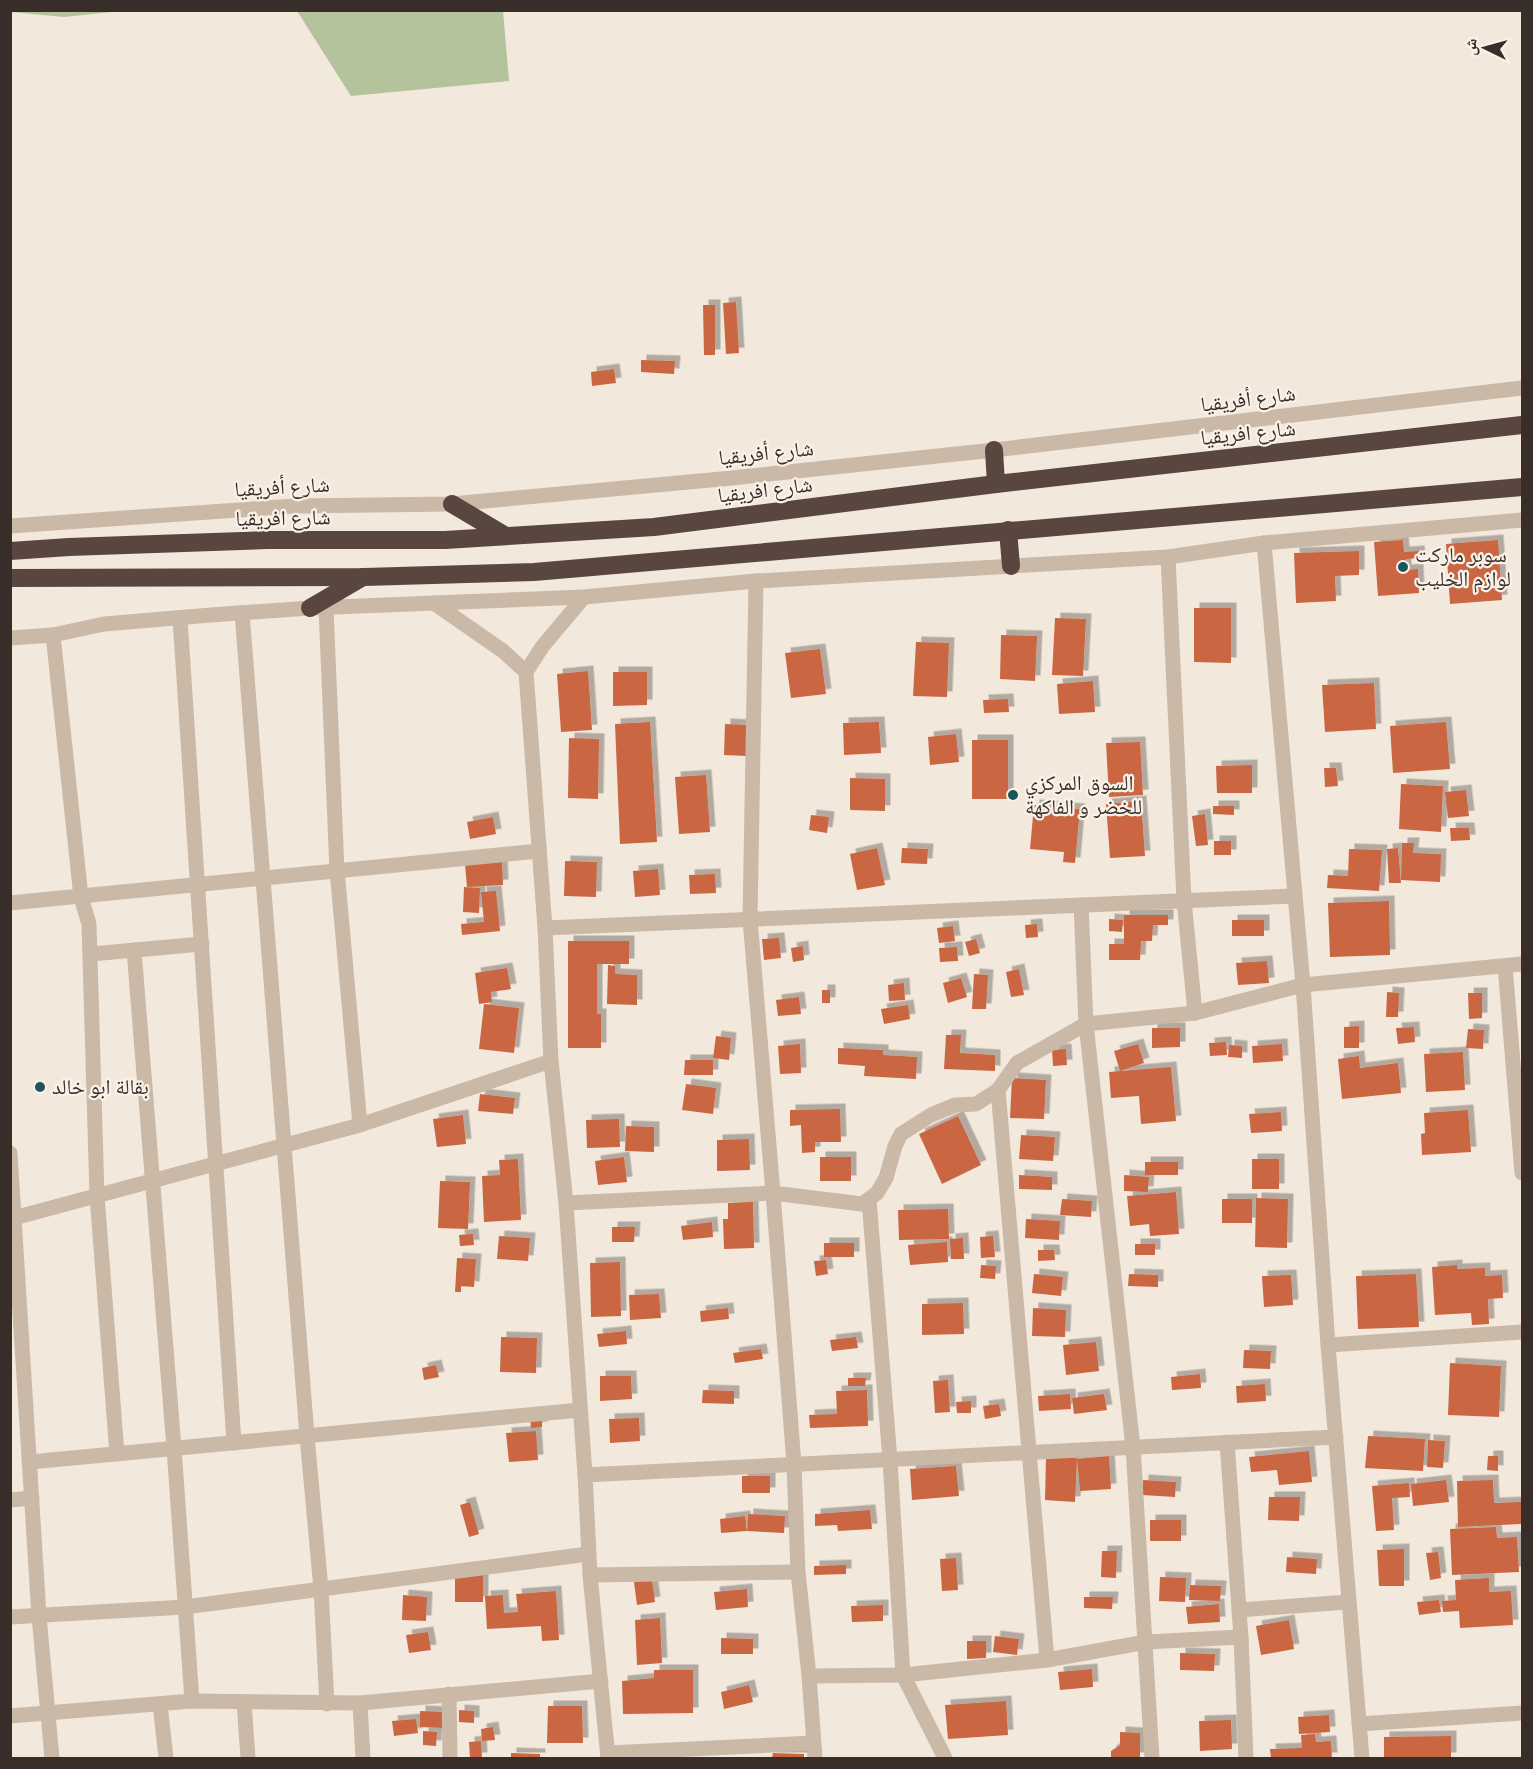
<svg xmlns="http://www.w3.org/2000/svg" width="1533" height="1769" font-family="'Fira Sans Condensed','Noto Naskh Arabic',sans-serif">
<style>
.green{fill:#b4c39b}
.building{fill:#ca6643;filter:url(#shadow)}
.lines{fill:none;stroke-linecap:round;stroke-linejoin:round}
.minor{stroke:#cbb9a7;stroke-width:15}
.highway{stroke:#59473f;stroke-width:18}
.poi-dot{fill:#1c555b;stroke:#faf2e8;stroke-width:2}
.labels{text-anchor:middle;stroke-width:4.5;stroke-linejoin:round;paint-order:stroke}
.street-label{font-size:21px;fill:#382d28;stroke:#faf2e8}
.poi-label{font-size:21px;fill:#382d28;stroke:#faf2e8;text-anchor:start}
</style>
<defs>
<filter id="shadow"><feDropShadow dx="5.5" dy="-5.5" stdDeviation="0" flood-color="#0004"/></filter>
</defs>
<rect width="100%" height="100%" fill="#f3e8dc"/>
<g class="green">
<path d="M10 11 11 10 121 11 64 17 11 12Z"/>
<path d="M297 11H503L509 81 351 96Z"/>
</g>
<g class="building">
<path d="M736 302 739 353 726 354 723 303Z"/>
<path d="M703 305H715V355H704Z"/>
<path d="M641 360 675 361 674 374 641 372Z"/>
<path d="M614 369 616 383 592 386 591 372Z"/>
<path d="M1403 540 1404 552 1419 551 1420 558 1406 559V570L1418 569 1419 593 1378 596 1374 542Z"/>
<path d="M1498 540 1502 600 1450 604 1446 544Z"/>
<path d="M1359 551V575L1335 576 1336 601 1296 603 1294 553Z"/>
<path d="M1194 608H1231V663L1194 662Z"/>
<path d="M1055 618 1086 619 1083 676 1052 675Z"/>
<path d="M1001 635 1037 636 1035 681 1000 679Z"/>
<path d="M916 642 949 643 947 697 913 696Z"/>
<path d="M820 649 826 694 791 698 785 653Z"/>
<path d="M588 671 592 730 561 732 557 674Z"/>
<path d="M613 672H647V705L613 706Z"/>
<path d="M1093 681 1095 712 1059 714 1057 684Z"/>
<path d="M1374 683 1376 729 1325 732 1322 685Z"/>
<path d="M1008 699 1009 712 984 713 983 700Z"/>
<path d="M650 722 657 842 620 844 615 724Z"/>
<path d="M879 722 881 753 844 755 843 723Z"/>
<path d="M1446 722 1450 769 1393 773 1390 726Z"/>
<path d="M725 724 748 725 747 756 724 755Z"/>
<path d="M956 734 959 762 930 765 928 737Z"/>
<path d="M569 738 599 739 598 799 568 798Z"/>
<rect x="972" y="740" width="36" height="59"/>
<path d="M1140 742 1143 795 1109 797 1106 743Z"/>
<path d="M1252 765V793H1217L1216 766Z"/>
<path d="M1324 768H1336L1338 786 1325 787Z"/>
<path d="M706 775 710 832 679 834 675 777Z"/>
<path d="M850 778 885 779V811L850 810Z"/>
<path d="M1401 784 1443 786 1441 832 1399 829Z"/>
<path d="M1466 790 1469 816 1448 818 1445 792Z"/>
<path d="M1141 801 1145 856 1110 858 1106 804Z"/>
<path d="M1034 805 1080 809 1075 863 1063 862 1064 852 1030 849Z"/>
<path d="M1213 806H1234V815L1213 814Z"/>
<path d="M1205 814 1208 845 1196 846 1192 816Z"/>
<path d="M811 815 829 817 827 833 809 830Z"/>
<path d="M493 817 496 834 470 839 467 822Z"/>
<path d="M1450 828H1469L1470 840 1451 841Z"/>
<rect x="1214" y="841" width="17" height="14"/>
<path d="M1402 843H1414L1413 853 1441 854 1440 882 1401 880Z"/>
<path d="M877 848 885 885 857 890 850 854Z"/>
<path d="M902 848 928 849 927 864 901 863Z"/>
<path d="M1398 848 1401 883H1389L1387 849Z"/>
<path d="M1349 849 1382 850 1379 891 1327 888 1328 875 1348 876Z"/>
<path d="M565 861 597 862 596 897 564 896Z"/>
<path d="M502 862 503 885 467 887 465 864Z"/>
<path d="M658 869 660 895 635 897 633 871Z"/>
<path d="M715 874 716 893 690 894 689 875Z"/>
<path d="M464 887 480 888 479 913 463 912Z"/>
<path d="M496 891 500 931 462 935 461 924 484 922 481 892Z"/>
<path d="M1389 901 1390 955 1330 957 1328 903Z"/>
<path d="M1124 915H1168V925H1153L1152 941H1141L1140 960H1109V944H1124Z"/>
<path d="M1109 919 1123 920 1122 932 1109 931Z"/>
<rect x="1232" y="920" width="32" height="16"/>
<path d="M1037 924 1038 937 1026 938 1025 925Z"/>
<path d="M953 926 955 941 939 943 937 928Z"/>
<path d="M779 938 781 958 764 960 762 939Z"/>
<path d="M976 939 980 953 969 956 965 942Z"/>
<path d="M568 941H629V964H597V1014H601V1048H568Z"/>
<path d="M803 946 804 960 793 962 791 948Z"/>
<path d="M957 947 958 961 940 962 939 948Z"/>
<path d="M1267 961 1269 983 1238 985 1236 963Z"/>
<path d="M608 965 615 966V974L637 975V1005L607 1004Z"/>
<path d="M507 968 511 989 491 992 492 1002 479 1004 475 973Z"/>
<path d="M1019 969 1024 995 1011 997 1006 972Z"/>
<path d="M974 974 988 975 986 1009H972Z"/>
<path d="M961 978 967 997 948 1003 943 983Z"/>
<path d="M904 983 905 1000 889 1001 888 985Z"/>
<rect x="822" y="990" width="8" height="13"/>
<path d="M1387 992 1399 993 1398 1017H1386Z"/>
<path d="M1468 993H1482V1018L1469 1019Z"/>
<path d="M799 997 801 1014 778 1016 776 1000Z"/>
<path d="M484 1004 519 1008 514 1053 479 1049Z"/>
<path d="M908 1005 910 1019 884 1024 881 1009Z"/>
<path d="M1359 1026V1048H1344V1027Z"/>
<path d="M1414 1027 1415 1042 1398 1044 1396 1028Z"/>
<path d="M1152 1028H1180V1047L1152 1048Z"/>
<path d="M1468 1029 1484 1030 1483 1049 1466 1048Z"/>
<path d="M946 1035H961L960 1053 995 1055V1071L944 1069Z"/>
<path d="M716 1036 731 1038 729 1060 713 1058Z"/>
<path d="M1226 1042 1227 1055 1210 1056 1209 1043Z"/>
<path d="M800 1044 801 1073 780 1074 778 1046Z"/>
<path d="M1138 1044 1144 1063 1120 1071 1114 1051Z"/>
<path d="M1282 1044 1283 1061 1253 1063 1252 1046Z"/>
<path d="M1229 1045 1242 1046V1058L1228 1057Z"/>
<path d="M838 1048 883 1050V1055L917 1057 916 1079 864 1076 865 1066 838 1064Z"/>
<path d="M1066 1049 1067 1065 1053 1066 1052 1050Z"/>
<path d="M1463 1052 1465 1090 1426 1092 1424 1054Z"/>
<path d="M1359 1056 1360 1068 1398 1063 1401 1093 1342 1099 1338 1059Z"/>
<path d="M685 1060H713V1075H684Z"/>
<path d="M1171 1067 1176 1121 1141 1124 1139 1096 1111 1098 1109 1072Z"/>
<path d="M1012 1078 1046 1080 1044 1119 1010 1118Z"/>
<path d="M686 1084 716 1088 713 1114 682 1110Z"/>
<path d="M480 1094 515 1098 513 1114 478 1111Z"/>
<path d="M840 1109 841 1142H815V1152L802 1153 801 1125 790 1126V1110Z"/>
<path d="M1468 1110 1471 1152 1422 1155 1421 1134 1425 1133 1424 1113Z"/>
<path d="M1281 1112 1282 1131 1251 1133 1249 1114Z"/>
<path d="M463 1115 466 1144 437 1147 433 1119Z"/>
<path d="M958 1116 981 1165 942 1184 919 1134Z"/>
<path d="M619 1119 620 1147 587 1148 586 1120Z"/>
<path d="M626 1126 654 1127V1152L625 1151Z"/>
<path d="M1021 1135 1055 1137 1053 1161 1019 1159Z"/>
<path d="M749 1139 750 1170 717 1171V1140Z"/>
<path d="M624 1157 627 1182 598 1185 595 1161Z"/>
<rect x="820" y="1157" width="31" height="24"/>
<path d="M518 1159 521 1220 484 1222 482 1176 500 1175 499 1160Z"/>
<rect x="1252" y="1159" width="27" height="30"/>
<rect x="1145" y="1162" width="33" height="13"/>
<path d="M1019 1175 1052 1177V1190L1019 1189Z"/>
<path d="M1124 1175 1149 1177 1148 1192 1124 1191Z"/>
<path d="M440 1181 470 1182 468 1229 438 1228Z"/>
<path d="M1176 1192 1179 1234 1150 1236 1149 1224 1130 1226 1127 1196Z"/>
<path d="M1256 1198 1288 1199 1287 1248 1255 1247Z"/>
<path d="M1062 1199 1092 1201 1091 1217 1060 1215Z"/>
<rect x="1222" y="1199" width="30" height="24"/>
<path d="M753 1202 754 1248 724 1249 723 1219H728V1203Z"/>
<path d="M948 1209 949 1239 899 1240 898 1210Z"/>
<path d="M1026 1219 1060 1221 1059 1240 1025 1238Z"/>
<path d="M712 1222 713 1237 683 1240 681 1226Z"/>
<path d="M612 1227H635L634 1242H612Z"/>
<path d="M473 1234 474 1245 460 1246 459 1235Z"/>
<path d="M499 1236 530 1238 528 1261 497 1259Z"/>
<path d="M993 1236 995 1257 981 1258 980 1237Z"/>
<path d="M963 1238 964 1259H951L950 1239Z"/>
<path d="M947 1242 948 1262 910 1265 908 1245Z"/>
<rect x="824" y="1243" width="30" height="14"/>
<rect x="1135" y="1244" width="20" height="11"/>
<path d="M1038 1250H1054L1055 1260 1038 1261Z"/>
<path d="M457 1258 476 1259 474 1287 461 1286V1292H455Z"/>
<path d="M826 1260 828 1274 816 1276 814 1261Z"/>
<path d="M620 1262 621 1316 591 1317 590 1263Z"/>
<path d="M981 1265 996 1266 995 1279 980 1278Z"/>
<path d="M1457 1265V1269L1485 1268V1276L1502 1275 1503 1298 1488 1299 1489 1324 1472 1325 1471 1313 1435 1315 1432 1267Z"/>
<path d="M1034 1274 1063 1277 1061 1296 1032 1293Z"/>
<path d="M1129 1274 1158 1275V1287L1128 1286Z"/>
<path d="M1416 1274 1419 1327 1358 1329 1356 1276Z"/>
<path d="M1291 1275 1293 1305 1264 1307 1262 1276Z"/>
<path d="M659 1294 661 1318 630 1320 629 1295Z"/>
<path d="M963 1303 964 1334 922 1335V1304Z"/>
<path d="M728 1308 729 1319 701 1322 700 1311Z"/>
<path d="M1033 1308 1066 1310 1065 1337 1032 1336Z"/>
<path d="M626 1331 627 1344 599 1347 597 1334Z"/>
<path d="M501 1337 537 1338 536 1373 500 1372Z"/>
<path d="M856 1337 858 1348 832 1351 830 1340Z"/>
<path d="M1096 1342 1099 1371 1066 1375 1063 1345Z"/>
<path d="M761 1349 763 1359 735 1363 733 1353Z"/>
<path d="M1244 1350 1271 1351 1270 1369 1243 1368Z"/>
<path d="M1450 1363 1501 1366 1499 1417 1448 1415Z"/>
<path d="M436 1365 439 1377 424 1380 422 1368Z"/>
<path d="M1200 1374 1201 1388 1172 1390 1171 1377Z"/>
<path d="M600 1376H631L632 1399 600 1401Z"/>
<path d="M848 1378H866L865 1386H848Z"/>
<path d="M948 1380 950 1412 935 1413 933 1381Z"/>
<path d="M1265 1384 1266 1401 1237 1403 1236 1386Z"/>
<path d="M703 1390 734 1391V1404L702 1403Z"/>
<path d="M867 1390 868 1426 810 1428 809 1415 837 1414 836 1391Z"/>
<path d="M1070 1394 1071 1409 1039 1411 1038 1396Z"/>
<path d="M1104 1394 1107 1410 1074 1414 1072 1398Z"/>
<path d="M971 1401V1413H957L956 1402Z"/>
<path d="M999 1404 1001 1416 985 1419 983 1406Z"/>
<path d="M542 1417V1427L531 1428 530 1418Z"/>
<path d="M639 1418 640 1441 610 1443 609 1419Z"/>
<path d="M536 1431 538 1460 509 1462 506 1433Z"/>
<path d="M1368 1436 1425 1439 1423 1471 1365 1468Z"/>
<path d="M1428 1440 1445 1441 1443 1468 1427 1467Z"/>
<path d="M1309 1451 1312 1482 1279 1485 1277 1470 1251 1472 1249 1457Z"/>
<path d="M1109 1456 1111 1489 1080 1491 1077 1459Z"/>
<path d="M1488 1456H1498V1471L1487 1470Z"/>
<path d="M1046 1457 1077 1458 1075 1502 1045 1500Z"/>
<path d="M956 1466 959 1496 912 1500 910 1469Z"/>
<rect x="742" y="1476" width="28" height="17"/>
<path d="M1143 1480 1176 1482 1175 1497 1142 1495Z"/>
<path d="M1446 1480 1449 1502 1413 1506 1411 1484Z"/>
<path d="M1493 1480 1494 1503 1521 1502V1524L1458 1527 1457 1481Z"/>
<path d="M1409 1483 1410 1497 1392 1498 1394 1530 1376 1531 1372 1486Z"/>
<path d="M1269 1497H1300L1299 1521 1268 1520Z"/>
<path d="M470 1502 479 1534 469 1537 460 1505Z"/>
<path d="M870 1510 872 1529 838 1531 837 1525 815 1526V1514Z"/>
<path d="M748 1514 785 1516 784 1533 747 1531Z"/>
<path d="M745 1516 747 1531 721 1533 720 1519Z"/>
<rect x="1150" y="1520" width="31" height="21"/>
<path d="M1496 1527 1497 1538 1517 1537 1519 1572 1452 1575 1450 1529Z"/>
<path d="M1404 1549V1586H1379L1377 1550Z"/>
<path d="M1102 1551H1117L1116 1578 1101 1577Z"/>
<path d="M1438 1552 1441 1578 1430 1580 1426 1553Z"/>
<path d="M1287 1557 1317 1559 1316 1574 1286 1572Z"/>
<path d="M956 1558 958 1590 942 1591 940 1559Z"/>
<path d="M846 1565V1574L814 1575V1566Z"/>
<rect x="455" y="1572" width="28" height="30"/>
<path d="M1160 1577 1186 1578 1185 1602 1159 1601Z"/>
<path d="M1489 1578V1592L1511 1591 1513 1625 1460 1628 1459 1611 1443 1612 1442 1601 1456 1600 1455 1580Z"/>
<path d="M652 1580 655 1602 637 1605 634 1582Z"/>
<path d="M1190 1585 1221 1586 1220 1601 1189 1600Z"/>
<path d="M747 1589 748 1607 716 1610 714 1592Z"/>
<path d="M556 1591 559 1640 542 1641 541 1626 487 1629 485 1596 503 1595 504 1613 518 1612 516 1594Z"/>
<path d="M403 1595 427 1597 426 1621 402 1620Z"/>
<path d="M1084 1597H1113L1112 1609 1084 1608Z"/>
<path d="M1439 1600 1441 1612 1419 1615 1417 1602Z"/>
<path d="M1219 1604 1220 1622 1188 1624 1186 1607Z"/>
<path d="M883 1605V1621L852 1622 851 1606Z"/>
<path d="M660 1618 662 1663 637 1665 635 1620Z"/>
<path d="M1289 1620 1294 1649 1261 1655 1256 1626Z"/>
<path d="M428 1632 431 1650 409 1653 406 1635Z"/>
<path d="M995 1636 1019 1639 1017 1655 993 1652Z"/>
<path d="M721 1638 753 1639V1654H721Z"/>
<path d="M967 1641H986V1658L967 1659Z"/>
<path d="M1180 1653 1215 1654 1214 1671 1180 1670Z"/>
<path d="M1092 1669 1093 1687 1060 1690 1058 1672Z"/>
<path d="M654 1670H693V1713L623 1714 622 1681 654 1678Z"/>
<path d="M749 1685 753 1702 724 1709 721 1692Z"/>
<path d="M1006 1701 1008 1735 948 1739 945 1705Z"/>
<path d="M548 1706H582L583 1743H547Z"/>
<path d="M459 1710 474 1711V1723L459 1722Z"/>
<path d="M420 1711 446 1712V1728L420 1727Z"/>
<path d="M1329 1715 1330 1732 1299 1734 1298 1717Z"/>
<path d="M416 1719 418 1733 394 1736 392 1721Z"/>
<path d="M1231 1720 1232 1749 1200 1751 1199 1721Z"/>
<path d="M493 1727 495 1740 482 1741 481 1729Z"/>
<path d="M423 1731 437 1732 436 1746 423 1745Z"/>
<path d="M1120 1732 1140 1733V1758H1111V1751L1120 1745Z"/>
<path d="M1315 1734 1316 1742 1331 1741 1332 1758H1271L1270 1749 1302 1748 1301 1735Z"/>
<path d="M1451 1736V1758H1384V1737Z"/>
<path d="M481 1741 482 1758H470L469 1742Z"/>
<path d="M511 1753 540 1754V1758H511Z"/>
<path d="M773 1753 804 1754V1758H772Z"/>
</g>
<g class="lines">
<g class="minor">
<path d="M10 526 295 506 452 504 732 478 994 450 1522 388"/>
<path d="M1264 543 1303 985 1328 1345 1362 1758"/>
<path d="M1168 557 1184 900 1195 1013"/>
<path d="M756 581 750 919 773 1193 794 1464 798 1572 809 1676 815 1758"/>
<path d="M584 597 542 647 526 672 545 928 551 1061 566 1203 585 1475 590 1575 608 1758"/>
<path d="M434 603 503 651 526 672"/>
<path d="M326 608 337 870 360 1125"/>
<path d="M242 613 307 1436 321 1589 327 1704"/>
<path d="M180 618 234 1443"/>
<path d="M53 635 81 897 89 924 97 1196 117 1454"/>
<path d="M10 638 53 635 104 624 211 615 310 608 584 597 756 581 1168 557 1264 543 1522 520"/>
<path d="M10 903 539 851"/>
<path d="M1081 905 1086 1024 1133 1447 1152 1758"/>
<path d="M545 928 1294 896"/>
<path d="M134 950 174 1448 192 1701"/>
<path d="M91 954 202 944"/>
<path d="M1505 966 1522 1173"/>
<path d="M998 1090 1047 1660"/>
<path d="M10 1153 39 1616 52 1758"/>
<path d="M869 1200 890 1460 903 1675 945 1758"/>
<path d="M566 1203 773 1193 862 1204 877 1193 886 1178 895 1146 901 1134 931 1115 955 1105 976 1104 998 1090 1017 1063 1086 1024 1195 1013 1303 985 1522 964"/>
<path d="M10 1219 360 1125 551 1061"/>
<path d="M1328 1345 1522 1332"/>
<path d="M1227 1442 1241 1637 1246 1758"/>
<path d="M30 1462 580 1410"/>
<path d="M585 1475 1336 1437"/>
<path d="M10 1500 32 1498"/>
<path d="M590 1575 798 1572"/>
<path d="M1239 1610 1348 1602"/>
<path d="M10 1617 185 1607 588 1554"/>
<path d="M809 1676 903 1675 1047 1660 1146 1642 1241 1637"/>
<path d="M449 1694 450 1758"/>
<path d="M244 1702 248 1758"/>
<path d="M360 1703 363 1758"/>
<path d="M160 1704 166 1758"/>
<path d="M10 1716 192 1701 360 1703 601 1681"/>
<path d="M1359 1724 1522 1713"/>
<path d="M608 1753 813 1743"/>
</g>
<g class="highway">
<path d="M994 450 996 484"/>
<path d="M452 504 506 536"/>
<path d="M1008 530 1011 566"/>
<path d="M10 551 69 547 267 540H445L654 527 996 484 1522 425"/>
<path d="M10 578 364 577 534 572 1522 487"/>
<path d="M310 608 363 577"/>
</g>
</g>
<g class="poi-dot">
<circle cx="1403" cy="567" r="6"/>
<circle cx="1013" cy="795" r="6"/>
<circle cx="40" cy="1087" r="6"/>
</g>
<g class="labels">
<g class="street-label">
<text transform="translate(1248 399) rotate(-7)" y="7">شارع أفريقيا</text>
<text transform="translate(1248 433) rotate(-6)" y="7">شارع افريقيا</text>
<text transform="translate(766 453) rotate(-6)" y="7">شارع أفريقيا</text>
<text transform="translate(282 487) rotate(-3)" y="7">شارع أفريقيا</text>
<text transform="translate(765 490) rotate(-7)" y="7">شارع افريقيا</text>
<text transform="translate(283 518) rotate(-1)" y="7">شارع افريقيا</text>
</g>
<g class="poi-label">
<text x="1415" y="562">سوبر ماركت<tspan x="1415" dy="24">لوازم الخليب</tspan></text>
<text x="1025" y="790">السوق المركزي<tspan x="1025" dy="24">للخضر و الفاكهة</tspan></text>
<text x="52" y="1094">بقالة ابو خالد</text>
</g>
</g>
<rect width="1533" height="1769" fill="none" stroke="#382d28" stroke-width="24"/>
<g transform="translate(1485 48) rotate(275)" stroke="#faf2e8" stroke-width="4.5" paint-order="stroke">
<path d="M0-4.5L10 22L0 15L-10 22Z" fill="#382d28"/>
<text y="-9" font-size="16" font-weight="bold" text-anchor="middle" fill="#382d28">ش</text>
</g>
</svg>
